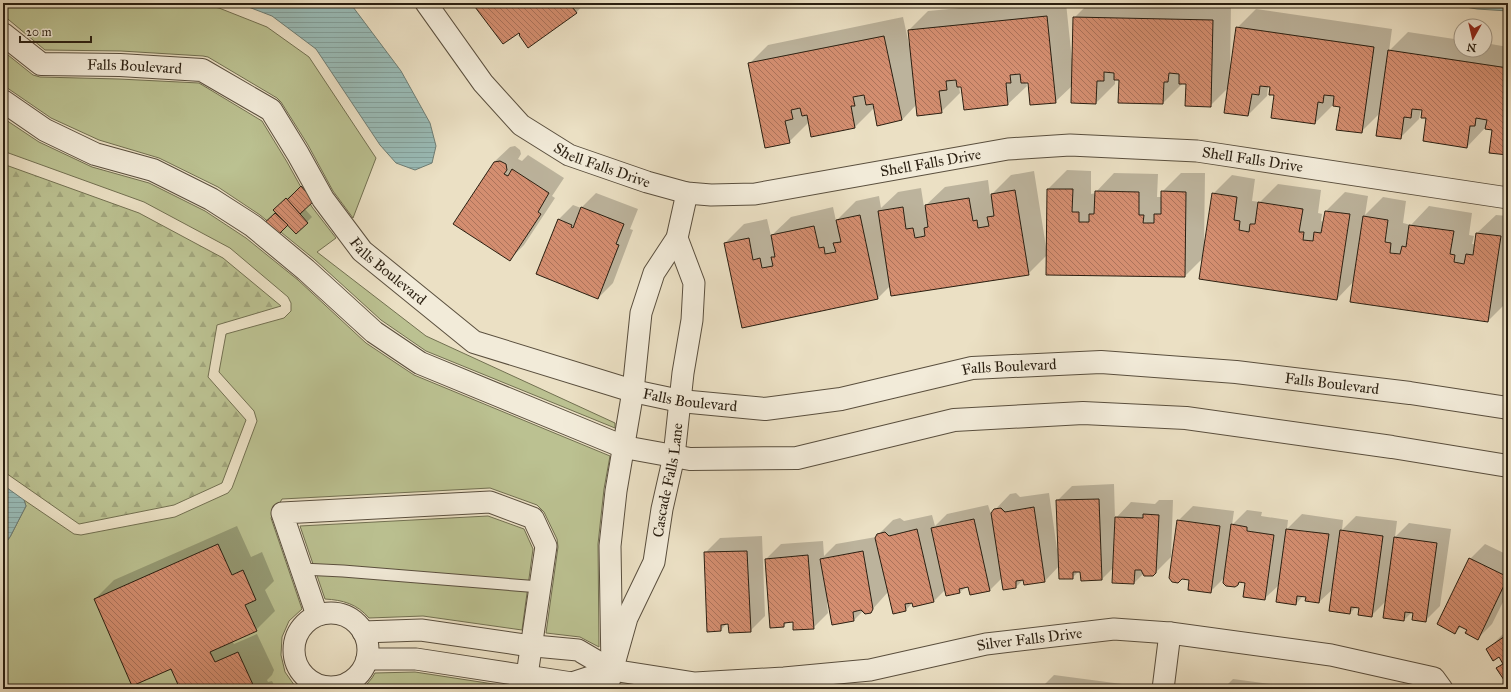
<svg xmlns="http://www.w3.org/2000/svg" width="1511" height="692" font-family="'IM FELL Great Primer',serif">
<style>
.green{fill:#bbc191;stroke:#727051}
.forest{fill:url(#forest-firs);stroke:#727051}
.water{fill:url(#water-rules);stroke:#6d7d75}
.shadow{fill:#0003}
.building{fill:url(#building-back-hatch);stroke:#2a1f11}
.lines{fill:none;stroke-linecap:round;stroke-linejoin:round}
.service-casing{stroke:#5a4f3e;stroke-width:13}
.minor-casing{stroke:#5a4f3e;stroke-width:23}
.tertiary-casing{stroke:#5a4f3e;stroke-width:24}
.service{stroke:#f2ebd9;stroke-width:11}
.minor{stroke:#f2ebd9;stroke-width:21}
.tertiary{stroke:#f2ebd9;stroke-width:22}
.labels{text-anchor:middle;stroke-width:3;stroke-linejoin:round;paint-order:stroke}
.street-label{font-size:15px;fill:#2a1f11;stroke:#f2ebd9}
</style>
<defs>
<pattern id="forest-firs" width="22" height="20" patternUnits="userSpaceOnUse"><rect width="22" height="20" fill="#bbc191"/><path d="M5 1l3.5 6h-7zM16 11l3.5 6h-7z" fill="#a1a57c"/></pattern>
<pattern id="water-rules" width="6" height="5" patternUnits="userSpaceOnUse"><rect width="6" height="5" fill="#99bcb8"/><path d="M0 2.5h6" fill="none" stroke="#84a19d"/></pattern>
<pattern id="building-back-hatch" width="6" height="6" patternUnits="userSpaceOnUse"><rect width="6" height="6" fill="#d48e70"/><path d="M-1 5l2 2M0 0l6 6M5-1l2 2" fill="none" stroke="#ac735b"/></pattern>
</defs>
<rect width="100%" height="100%" fill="#ebe0c4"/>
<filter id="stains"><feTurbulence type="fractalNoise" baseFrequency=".005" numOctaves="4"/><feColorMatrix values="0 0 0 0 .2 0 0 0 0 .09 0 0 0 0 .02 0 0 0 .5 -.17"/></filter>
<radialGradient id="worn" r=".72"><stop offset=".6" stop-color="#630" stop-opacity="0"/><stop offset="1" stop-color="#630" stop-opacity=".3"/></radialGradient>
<g class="green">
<path d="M3 3H196L219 8 267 27 309 57 376 158 353 218 333 191 308 145 281 102 277 98 208 57 203 56 121 51 45 50 3 15Z"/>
<path d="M3 51 33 75 40 77 119 79 199 83 262 121 287 162 312 207 336 238 317 252 426 336 615 423V428L426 351 381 320 314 259 260 215 218 187 159 158 99 140 51 118 3 85Z"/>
<path d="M3 118 39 142 92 167 149 183 205 211 246 238 298 280 366 343 414 375 610 456 604 489 598 544 599 647 580 637 546 633 558 547 557 539 544 512 537 505 490 488 282 499 271 518 302 609 289 621 282 637 281 655 285 672 297 689H3V546L10 537 26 506 24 500 74 534 81 535 175 517 228 493 232 488 257 421 254 411 219 372 226 334 284 318 291 311V303L288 297 230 248 144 202 3 151Z"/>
<path d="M488 516 524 529 533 549 522 630 423 616 369 618C357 604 343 600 325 599L300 526Z"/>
<path d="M415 672 513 687 512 689H363L372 678 375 673Z"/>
</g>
<path class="forest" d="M3 164 139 213 223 258 281 306 217 325 208 377 246 420 222 483 174 505 79 524 3 471Z"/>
<g class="water">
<path d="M238 3H350L401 71 430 123 436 146 432 163 415 170 396 163 380 145 316 49 272 16Z"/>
<path d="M1443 3H1508V11L1477 9Z"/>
<path d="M3 485 24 500 26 506 10 537 3 546Z"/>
</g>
<g class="shadow">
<path d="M480 3H585L576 13 522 34Z"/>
<path d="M1015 3H1066L1072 60H1073L1074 18 1089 3H1231L1230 69H1231L1237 28 1256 9 1392 29 1389 51 1408 32 1461 40V50H1485V43L1508 47V154L1493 130 1485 128 1467 147 1427 117 1424 109H1421L1419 119 1400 138 1380 113 1361 132 1341 106 1333 105 1315 123 1275 94 1271 86H1268L1267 96 1248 115 1228 88 1210 106 1187 83 1182 84 1163 103 1120 79H1115V84L1096 103 1073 85 1055 102 1029 82H1026L1027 86 1008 104 962 86H959L960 93 941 112 917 104 902 120 875 107 855 127 809 122 789 142 749 64 768 45 903 17 910 49H911L909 30 928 11Z"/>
<path d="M515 146 520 150 521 154 518 159 522 161 528 155 564 178 552 196 555 198 524 245 510 259 494 162 510 147Z"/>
<path d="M1067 170 1091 171V194L1096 193V192L1114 173 1158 174 1157 197H1162V192L1181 173H1205L1204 245H1205L1213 194 1232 175 1255 179 1252 201 1260 202 1278 184 1321 190 1318 213 1322 214 1321 221 1324 222 1326 211 1345 192 1368 196 1365 215 1383 197 1406 201 1403 223 1411 225 1429 206 1472 213 1469 235 1474 236 1472 244H1475L1477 233 1496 215 1508 216V293L1507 302 1488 321 1354 281 1337 299 1203 258 1185 276 1047 255 1028 274 890 286 878 298 743 326 725 243 744 224 767 219 771 236 791 217 833 207 836 221 856 201 879 196 881 208 898 192 921 188 924 207 945 187 988 180 990 196 1011 175 1034 171 1046 247H1047L1048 189Z"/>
<path d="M307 182 318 195 304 208 312 217 296 233 288 224 262 227 277 212 279 205Z"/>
<path d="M596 193 638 209 630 229 633 230 613 283 598 298 558 220 573 205 581 208Z"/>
<path d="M1114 484 1115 519 1131 502 1155 504 1159 500H1173L1171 557 1153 575 1144 573 1134 583 1114 567 1102 579 1081 571H1079L1072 578 1059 566 1045 581 1025 583 1024 579 1016 587 1004 589 1002 578 990 590 969 586 966 587 960 592 947 595 946 589 934 601 914 606 913 602 906 610 888 592 870 612 863 611 854 620 827 602 828 613 813 628 794 621H788L784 626 771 627 766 559 781 544 823 541 824 556 836 544 876 537 893 520 900 518 904 521 932 515 935 526 947 514 988 505 991 514 1010 494 1016 493 1020 497 1049 493 1057 549H1059L1057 501 1072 486Z"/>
<path d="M1193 506 1234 511 1232 525 1247 510 1262 512 1261 516 1288 520 1287 529 1302 514 1343 520 1342 530 1356 516 1397 521 1395 537 1409 523 1451 529 1440 606 1425 621 1412 612 1404 620 1386 601 1371 616 1360 607H1356L1350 613 1333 589 1319 602 1303 596 1296 604 1279 585 1264 599 1246 583 1240 582 1238 584 1225 577 1210 592 1190 579 1178 521Z"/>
<path d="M237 526 251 557 262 552 274 581 265 590 275 611 256 630 232 641 234 644 257 634 274 670 272 675 267 680 268 682 272 681 276 689H181L171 668 95 599 114 580Z"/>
<path d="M762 536 765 616 750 631 729 623H727L721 630 705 553 720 538Z"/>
<path d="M1485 544 1508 555V592L1492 624 1478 638 1468 629 1462 626 1455 632 1470 559Z"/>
<path d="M1508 631V685L1497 669 1503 662 1499 656 1487 650 1502 635Z"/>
<path d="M1054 675 1122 684 1121 689H1040Z"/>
<path d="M1233 679 1309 689H1223Z"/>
<path d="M982 684 983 689H962L963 688Z"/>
</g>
<g class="building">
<path d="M480 3H569L577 13 528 48 519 35 520 34 519 33 503 44 475 7Z"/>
<path d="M1047 16 1056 103 1030 105 1028 83H1021L1020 74 1010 75 1011 83H1006L1008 105 964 110 961 87H957L956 80 946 81 947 90 939 91 942 113 917 116 908 30Z"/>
<path d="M1073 17 1213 20 1211 107 1185 106 1186 84H1179V74L1169 73 1168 82H1164L1163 104 1118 103 1119 80H1114V73L1104 72V81H1097L1096 104 1071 103Z"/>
<path d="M1236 27 1374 47 1362 133 1336 130 1340 107 1333 106 1334 96 1324 95 1323 103 1318 102 1315 124 1271 118 1274 95H1269L1270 87 1260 86 1259 95 1252 94 1248 116 1224 113Z"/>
<path d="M884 36 902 120 877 126 873 104 866 105 864 95 853 97 855 106H851L855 128 811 137 807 115 802 116 800 108 791 110 793 119 785 121 790 143 765 148 748 63Z"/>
<path d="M1388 50 1508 68V155L1489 153 1492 130 1485 129 1487 120 1476 118 1475 126H1470L1467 148 1423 141 1426 118H1421L1422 110 1412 109 1411 118 1404 117 1401 139 1376 136Z"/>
<path d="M500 161 506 164 507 170 504 174 508 176 512 169 549 193 538 212 541 214 510 261 453 224 494 162Z"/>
<path d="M301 186 314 201 300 214 287 200Z"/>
<path d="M1047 189H1073L1072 212H1079V222H1089V214H1094L1095 191 1139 192V215H1144L1143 223H1154V214H1161V191L1186 192 1185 277 1046 275Z"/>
<path d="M1015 190 1029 275 891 296 878 211 903 207 906 229 913 228 915 238 925 236 924 228 928 227 925 205 969 198 973 221 977 220 978 228 989 226 987 217 994 216 991 194Z"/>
<path d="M1212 193 1237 197 1234 220 1240 221 1239 230 1249 232 1250 224H1255L1258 202 1303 209 1299 232H1304L1303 240 1313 241 1314 232 1321 233 1325 211 1350 214 1337 300 1199 279Z"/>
<path d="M286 198 308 223 296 234 273 210Z"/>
<path d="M581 207 624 224 616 244 619 245 598 299 536 274 558 219 572 225 571 227 573 228Z"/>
<path d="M275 213 288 225 273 240 260 227Z"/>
<path d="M860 215 878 299 742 328 724 243 749 238 753 260 760 258 762 268 773 266 771 257H775L771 235 814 226 819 248 824 247 825 254 836 252 833 243 841 242 836 220Z"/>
<path d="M1363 216 1388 220 1385 242 1391 243 1390 253 1400 254 1402 246 1406 247 1409 225 1454 231 1450 254 1455 255 1454 262 1464 264 1466 254 1473 255 1476 233 1501 236 1488 322 1350 302Z"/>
<path d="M1099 499 1102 580 1081 581 1080 572H1073V579H1059L1056 500Z"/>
<path d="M1034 507 1045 582 1024 585 1023 580 1016 581V588L1003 590 991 513 994 509 1001 508 1005 512Z"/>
<path d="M1143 514 1159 515 1156 573 1153 576H1144L1141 570H1135L1134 584 1112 583 1115 517 1143 518Z"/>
<path d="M974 519 990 591 970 595 968 587 959 589 960 593 946 596 931 528Z"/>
<path d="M1177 520 1220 526 1211 593 1188 590 1189 580 1182 579 1178 583 1172 582 1169 578Z"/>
<path d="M1231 524 1247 527V531L1274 535 1265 600 1243 597 1245 583 1239 582 1238 585 1235 587 1226 586 1223 583Z"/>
<path d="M917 529 934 602 913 607 912 603 905 604 906 611 893 614 875 538 877 534 885 532 889 536Z"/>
<path d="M1286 529 1329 534 1319 603 1305 601 1306 597 1297 596 1296 605 1276 602Z"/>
<path d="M1340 530 1383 536 1372 617 1358 615 1359 608 1351 607 1350 614 1329 611Z"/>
<path d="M1394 537 1437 543 1426 622 1412 620 1413 613 1405 612 1404 621 1383 618Z"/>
<path d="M218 544 232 575 243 570 256 600 245 605 257 631 210 652 215 662 238 652 255 689H180L171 669 132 686 94 599Z"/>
<path d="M747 551 751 632 729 633 728 624 721 625V631L707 632 704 552Z"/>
<path d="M863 551 873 609 871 613 865 614 861 610 853 612 854 621 832 625 820 559Z"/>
<path d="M808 555 814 629 793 630V622L784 623V627L770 628 765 559Z"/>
<path d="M1469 558 1508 577 1478 640 1465 633 1467 630 1459 626 1455 634 1437 624Z"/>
<path d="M1508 634V686L1496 668 1503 664 1499 657 1493 661 1486 649Z"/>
</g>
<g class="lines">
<g class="service-casing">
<path id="service" d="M302 569 343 571 540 587"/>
</g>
<g class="minor-casing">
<g id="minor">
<path id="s1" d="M426 3 483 83 521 125 569 155 647 182 687 193 711 195 755 194 1008 149 1070 145 1197 151 1508 198"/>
<circle cx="331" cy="650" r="37"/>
<path d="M317 615 282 513 490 502 533 518 546 546 525 689"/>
<path id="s2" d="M363 632 421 630 524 645 578 650 612 670 695 683 784 678 870 670 986 644 1114 629 1170 633 1331 655 1434 678 1442 689"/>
<path d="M367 659H416L572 683 612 670"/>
<path d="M612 670 610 546 616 491 633 391 641 313 654 273 677 238 687 193"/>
<path id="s3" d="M607 689 627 618 654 562 662 509 674 456 683 373 692 320 694 283 677 238"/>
<path d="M1163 689 1170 633"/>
</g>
</g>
<g class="tertiary-casing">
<g id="tertiary">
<path id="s4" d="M3 34 41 64 120 65 202 70 271 110 298 154 323 199 362 251 474 342 633 391 680 401 765 409 841 399 972 368 1101 362 1236 372 1410 393 1508 408"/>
<path d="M3 101 45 130 95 154 153 170 211 199 253 226 306 270 374 332 420 363 624 447 690 459 797 458 954 420 1083 413 1186 418 1392 447 1508 466"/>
</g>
</g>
<use href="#service" class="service"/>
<use href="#minor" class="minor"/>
<use href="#tertiary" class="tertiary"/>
</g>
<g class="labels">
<g class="street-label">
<text dy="5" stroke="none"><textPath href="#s4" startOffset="142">Falls Boulevard</textPath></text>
<text dy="5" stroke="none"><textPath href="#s1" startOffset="906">Shell Falls Drive</textPath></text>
<text dy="5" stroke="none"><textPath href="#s1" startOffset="582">Shell Falls Drive</textPath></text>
<text dy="5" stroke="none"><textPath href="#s1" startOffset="246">Shell Falls Drive</textPath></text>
<text dy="5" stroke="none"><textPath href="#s4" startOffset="490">Falls Boulevard</textPath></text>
<text dy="5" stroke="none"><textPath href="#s4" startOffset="1150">Falls Boulevard</textPath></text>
<text dy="5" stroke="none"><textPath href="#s4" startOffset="1474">Falls Boulevard</textPath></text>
<text dy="5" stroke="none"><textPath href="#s4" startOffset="826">Falls Boulevard</textPath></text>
<text dy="5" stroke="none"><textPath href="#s3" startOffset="219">Cascade Falls Lane</textPath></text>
<text dy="5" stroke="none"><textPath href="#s2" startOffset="678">Silver Falls Drive</textPath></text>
</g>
</g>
<rect width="1511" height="692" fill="none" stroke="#ebe0c4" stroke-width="16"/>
<rect x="4" y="4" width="1503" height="684" fill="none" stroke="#2a1f11" stroke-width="2"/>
<rect x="8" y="8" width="1495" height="676" fill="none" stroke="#2a1f11"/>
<g transform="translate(1473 38) rotate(188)"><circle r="19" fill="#f2ebd9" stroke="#a29989"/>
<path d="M0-3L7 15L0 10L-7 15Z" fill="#8f2418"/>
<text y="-6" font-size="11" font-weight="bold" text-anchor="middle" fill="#2a1f11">N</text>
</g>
<path d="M20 36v6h71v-6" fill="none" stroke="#2a1f11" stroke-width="2"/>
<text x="26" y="36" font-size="12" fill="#2a1f11" stroke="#f2ebd9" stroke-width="3" paint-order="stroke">20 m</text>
<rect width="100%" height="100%" filter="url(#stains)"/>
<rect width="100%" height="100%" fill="url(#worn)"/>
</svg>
